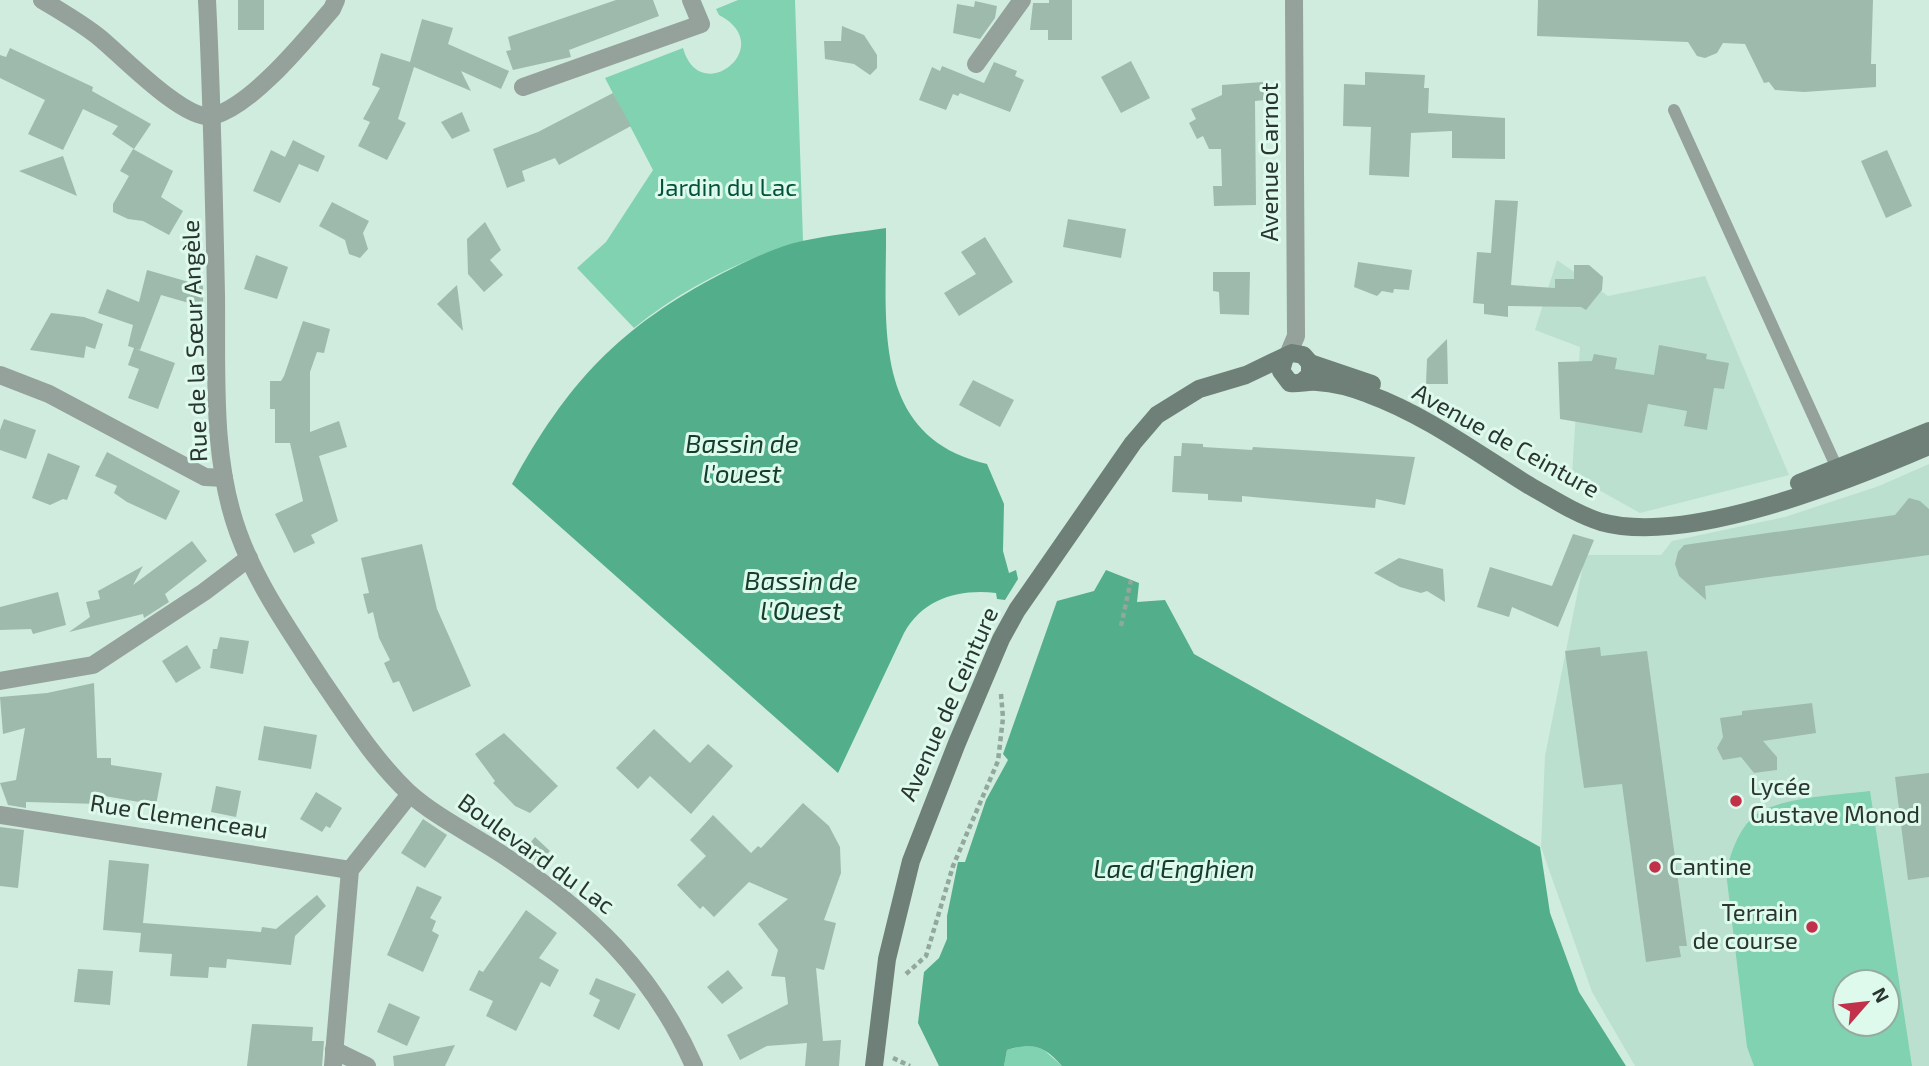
<svg xmlns="http://www.w3.org/2000/svg" width="1929" height="1066" font-family="'Exo 2',sans-serif">
<style>
.built{fill:#bce0d0;fill-rule:evenodd}
.green{fill:#80d2b1;fill-rule:evenodd}
.water{fill:#53ae8c}
.building{fill:#9ebaad}
.lines{fill:none;stroke-linecap:round;stroke-linejoin:round}
.path{stroke:#92a79d;stroke-width:4.5;stroke-dasharray:5 3.5;stroke-linecap:butt}
.lane{stroke:#95a19b;stroke-width:12}
.street{stroke:#95a19b;stroke-width:18}
.secondary{stroke:#6f8078;stroke-width:18}
.poi-dot{fill:#c1314a;stroke:#ddfaec;stroke-width:2.5}
.labels{text-anchor:middle;stroke-width:6;stroke-linejoin:round;paint-order:stroke}
.street-label{font-size:24px;fill:#2a3530;stroke:#ddfaec}
.park-label{font-size:24px;fill:#02523b;stroke:#ddfaec}
.poi-label{font-size:24px;fill:#2a3530;stroke:#ddfaec;text-anchor:start}
.water-label{font-size:26px;font-style:italic;fill:#143d2e;stroke:#ddfaec}
</style>
<rect width="100%" height="100%" fill="#d0ecdf"/>
<g class="built">
<path d="M1557 260 1608 296 1705 276 1789 475 1640 513 1572 475 1580 347 1535 330Z"/>
<path d="M1929 464V1066H1635L1592 992 1541 847 1545 756 1585 555H1661L1672 541 1785 517 1879 486ZM1845 982H1887V1024H1845Z"/>
</g>
<g class="green">
<path d="M738 0H795L803 241C744 258 682 289 634 328L577 268 606 242 653 170 605 78 683 48C700 109 779 46 719 15L716 9Z"/>
<path d="M1870 791 1912 1066H1754L1747 1047 1726 872C1731 853 1737 833 1751 819 1770 797 1841 795 1870 791ZM1845 982H1887V1024H1845Z"/>
<path d="M1029 1044 1044 1050 1062 1066H1004L1007 1050Z"/>
</g>
<g class="water">
<path d="M886 228C887 321 869 437 987 464L1004 504 1003 551 1009 573 1016 570 1018 579 1005 600 997 599 996 593C959 589 924 598 904 633L838 773 512 484C567 383 620 326 723 273 747 261 775 247 802 241 830 235 859 232 886 228Z"/>
<path d="M1106 570 1139 583 1137 602 1165 600 1194 654 1540 847 1550 913 1579 992 1626 1066H1062C1044 1045 1032 1042 1007 1050L1004 1066H939L918 1023 924 972 939 958 947 939V916L958 862H965L986 800 1008 760 1003 754 1057 601 1094 591Z"/>
</g>
<g class="building">
<rect x="238" y="0" width="26" height="30"/>
<path d="M616 0H653L659 16 569 50 571 57 513 70 506 51 511 50 508 37Z"/>
<path d="M1049 0H1072V40H1048V30H1030L1033 3H1049Z"/>
<path d="M1538 0H1873L1871 64H1876V87L1804 92 1775 90 1769 82 1764 83 1745 44 1723 43 1717 53 1705 58 1697 56 1688 42 1537 36Z"/>
<path d="M975 1 997 6 995 18 980 39 953 33 957 4 974 7Z"/>
<path d="M422 19 453 28 448 44 509 71 501 89 461 71 471 91 414 67 398 119 406 123 387 160 358 146 370 122 363 119 380 88 372 85 381 53 410 62Z"/>
<path d="M842 26 864 35 877 55V68L870 75 854 64 825 59 824 41H841Z"/>
<path d="M10 48 93 87 92 91 151 124 134 149 112 134 118 126 83 109 63 150 28 134 45 100 0 78V55L6 57Z"/>
<path d="M1131 61 1150 98 1121 113 1101 77Z"/>
<path d="M994 62 1017 71 1015 76 1024 80 1010 112 960 93 958 96 953 94 946 110 919 100 932 67 940 71 942 66 984 83Z"/>
<path d="M1365 72 1425 75 1424 88H1429L1428 113 1505 118V159L1452 158V131L1411 133 1409 177 1369 175 1371 127 1343 126 1344 84 1365 85Z"/>
<path d="M1263 82 1265 100 1255 101 1256 205 1214 206 1213 186H1222L1221 149H1209L1203 136 1197 139 1189 123 1196 119 1191 109 1222 95V85Z"/>
<path d="M613 93 631 126 559 165 555 158 522 171 525 181 507 188 493 149 538 132Z"/>
<path d="M462 112 470 131 452 139 441 122Z"/>
<path d="M293 140 325 156 318 172 299 164 280 203 253 191 271 150 285 157Z"/>
<path d="M133 149 173 171 161 197 183 211 169 235 143 221 128 219 113 212V204L129 176 120 171Z"/>
<path d="M1887 150 1912 206 1886 218 1861 161Z"/>
<path d="M63 156 77 196 19 171Z"/>
<path d="M1495 200 1518 201 1511 285 1555 288V279H1574V265H1589L1603 277 1602 290 1586 310 1581 307 1508 306V317L1484 314V304L1473 303 1477 252 1491 253Z"/>
<path d="M332 202 369 221 363 233 368 249 360 258 349 254 345 240 319 226Z"/>
<path d="M1068 219 1126 229 1121 258 1063 247Z"/>
<path d="M485 222 501 250 490 260 503 275 484 292 468 274 467 239Z"/>
<path d="M985 237 1013 282 959 316 944 293 976 274 961 252Z"/>
<path d="M256 255 288 267 277 299 244 289Z"/>
<path d="M1358 262 1412 270 1409 290 1394 289 1393 293 1382 291 1377 296 1354 287Z"/>
<path d="M147 270 203 286V307L161 295 140 350 136 349 175 363 158 409 128 398 139 369 128 365 134 348 128 346 133 325 98 313 107 289 139 302Z"/>
<path d="M1213 272H1250L1249 315 1220 314 1219 292 1213 291Z"/>
<path d="M457 285 463 331 437 304Z"/>
<path d="M51 313 84 317 103 324 95 349 86 346 84 358 30 350Z"/>
<path d="M303 321 330 329 324 353 317 352 310 372V432L339 421 347 447 319 456 338 521 311 535 315 543 294 553 275 514 303 501 290 443H275V409H270V381H281L284 376Z"/>
<path d="M1447 339 1448 384H1426L1427 359Z"/>
<path d="M1659 345 1707 354 1706 359 1729 363 1724 389 1714 388 1707 430 1684 426 1687 411 1648 404 1642 433 1560 419 1558 362 1592 361 1594 354 1617 358 1615 369 1654 375Z"/>
<path d="M973 380 1014 400 1000 427 959 405Z"/>
<path d="M4 419 36 430 26 459 0 450V430Z"/>
<path d="M1182 443 1203 444V447L1252 450 1253 447 1415 457 1405 505 1376 499 1375 508 1242 496V502L1208 500V494L1172 492 1174 456H1181Z"/>
<path d="M107 452 180 491 166 520 127 502 114 493 117 486 95 476Z"/>
<path d="M48 453 80 466 67 500 63 499 50 505 32 498Z"/>
<path d="M1909 498 1920 501 1929 509V555L1705 586 1706 600 1679 576 1675 564 1678 552 1684 545 1895 515Z"/>
<path d="M1573 534 1594 540 1558 627 1512 607 1509 617 1477 607 1490 567 1552 586Z"/>
<path d="M192 541 207 561 165 594 169 602 144 618 143 614 69 632 90 617 86 602 100 599 98 591 143 566 133 585Z"/>
<path d="M422 544 437 609 471 686 413 712 399 681 393 683 384 663 390 660 379 638 373 612 368 614 363 594 369 593 361 558Z"/>
<path d="M1399 558 1443 569 1445 602 1427 591 1421 593 1400 587 1374 573Z"/>
<path d="M58 592 66 625 33 634 31 629 0 630V607Z"/>
<path d="M220 637 249 641 243 674 210 668 213 649H217Z"/>
<path d="M187 645 201 668 176 683 162 661Z"/>
<path d="M1600 647 1601 656 1647 651 1687 946H1679L1681 957 1646 962 1622 784 1584 788 1565 651Z"/>
<path d="M94 683 97 758H111V765L162 773 156 805 99 795 100 804 26 802V808L8 805 0 783 16 780 25 728 3 734 0 697 47 693Z"/>
<path d="M1812 703 1816 733 1763 741 1777 757V770L1754 773 1741 757 1723 760 1717 748 1723 737 1720 718 1742 715V711Z"/>
<path d="M264 726 317 735 311 769 258 760Z"/>
<path d="M654 729 690 763 708 744 733 766 691 814 650 776 638 789 616 768Z"/>
<path d="M504 733 558 786 530 813 515 806 493 783 495 781 475 754Z"/>
<path d="M1929 773V877L1908 880 1895 777Z"/>
<path d="M216 786 241 791 236 817 211 812Z"/>
<path d="M316 792 342 808 330 828 326 826 322 832 300 819Z"/>
<path d="M803 803 829 826 840 847 841 873 824 920 836 923 824 970 816 968 823 1041 841 1040 839 1066H805L807 1043 767 1046 740 1060 727 1035 788 1004 785 977 771 976 778 950 758 924 788 899 749 882 714 917 703 906 700 909 677 885 706 856 690 840 713 815 751 853 758 846 761 848Z"/>
<path d="M423 819 447 835 425 868 401 853Z"/>
<path d="M0 827 24 830 18 888 0 886Z"/>
<path d="M535 837 550 851 538 863 522 853Z"/>
<path d="M109 860 149 864 143 923 261 932 262 927 276 929 317 895 326 906 295 936 291 965 227 959 226 968 209 967 208 978 170 976 172 954 139 952 141 933 103 930Z"/>
<path d="M417 886 442 897 430 918 436 921 432 931 439 935 423 972 387 955Z"/>
<path d="M526 910 557 933 539 958 559 970 550 987 541 982 516 1031 486 1016 493 1001 469 990 479 970 483 972Z"/>
<path d="M78 969 113 971 110 1005 74 1002Z"/>
<path d="M728 970 743 988 722 1004 707 987Z"/>
<path d="M596 978 636 994 619 1030 593 1016 600 1000 589 994Z"/>
<path d="M389 1003 420 1017 407 1046 377 1032Z"/>
<path d="M252 1024 313 1027 312 1041H324L322 1066H247Z"/>
<path d="M455 1045 445 1066H394L393 1056Z"/>
</g>
<g class="lines">
<g class="path">
<path d="M1121 626 1131 580"/>
<path d="M906 974 926 956 953 866 998 761 1003 718 1001 694"/>
<path d="M893 1058 910 1066"/>
</g>
<path class="lane" d="M1674 110 1837 468"/>
<g class="street">
<path d="M42 0C62 12 83 24 100 38 122 56 186 123 213 116 253 105 305 40 332 9L336 0"/>
<path d="M207 0C212 98 214 196 216 295 217 373 211 457 238 532 257 585 290 631 321 679 348 718 374 760 409 793 436 817 473 835 503 855 589 912 652 971 694 1066"/>
<path d="M976 64 1022 0"/>
<path d="M523 87 701 24 691 0"/>
<path d="M1288 355 1296 336 1294 0"/>
<path d="M0 375 49 394 205 477 224 478"/>
<path d="M0 681 93 665 204 592 249 558"/>
<path d="M0 815 350 870"/>
<path d="M334 1050 367 1066"/>
<path d="M333 1066 350 870 410 794"/>
</g>
<g class="secondary">
<path d="M1285 357 1281 371 1290 383C1299 384 1308 381 1317 382 1333 383 1353 388 1368 394 1426 415 1478 454 1530 486 1553 499 1576 514 1601 522 1688 546 1848 481 1929 446"/>
<path d="M1310 363 1372 384"/>
<path d="M1799 483 1929 431"/>
<path d="M874 1066 887 959 911 861 957 743 1001 639 1017 610 1133 443 1157 415 1199 389 1246 375 1292 353 1303 355 1310 363V375L1302 382"/>
</g>
</g>
<g class="poi-dot">
<circle cx="1736" cy="801" r="7"/>
<circle cx="1655" cy="867" r="7"/>
<circle cx="1812" cy="927" r="7"/>
</g>
<g class="labels">
<g class="street-label">
<text transform="translate(1270 162) rotate(-90)" y="8">Avenue Carnot</text>
<text transform="translate(195 341) rotate(-92)" y="8">Rue de la Sœur Angèle</text>
<text transform="translate(1506 441) rotate(29)" y="8">Avenue de Ceinture</text>
<text transform="translate(949 704) rotate(-66)" y="8">Avenue de Ceinture</text>
<text transform="translate(179 817) rotate(9)" y="8">Rue Clemenceau</text>
<text transform="translate(536 854) rotate(36)" y="8">Boulevard du Lac</text>
</g>
<g class="park-label">
<text x="727" y="196">Jardin du Lac</text>
</g>
<g class="poi-label">
<text x="1750" y="795">Lycée<tspan x="1750" dy="28">Gustave Monod</tspan></text>
<text x="1669" y="875">Cantine</text>
<text x="1798" y="921" text-anchor="end">Terrain<tspan x="1798" dy="28">de course</tspan></text>
</g>
<g class="water-label">
<text x="742" y="453">Bassin de<tspan x="742" dy="30">l'ouest</tspan></text>
<text x="801" y="590">Bassin de<tspan x="801" dy="30">l'Ouest</tspan></text>
<text x="1174" y="878">Lac d'Enghien</text>
</g>
</g>
<g transform="translate(1866 1003) rotate(62)"><circle r="33" fill="#ddfaec" stroke="#95aba1" stroke-width="2"/>
<path d="M0-5L12 26L0 18L-12 26Z" fill="#c1314a"/>
<text y="-10" font-size="19" font-weight="bold" text-anchor="middle" fill="#2a3530">N</text>
</g>
</svg>
